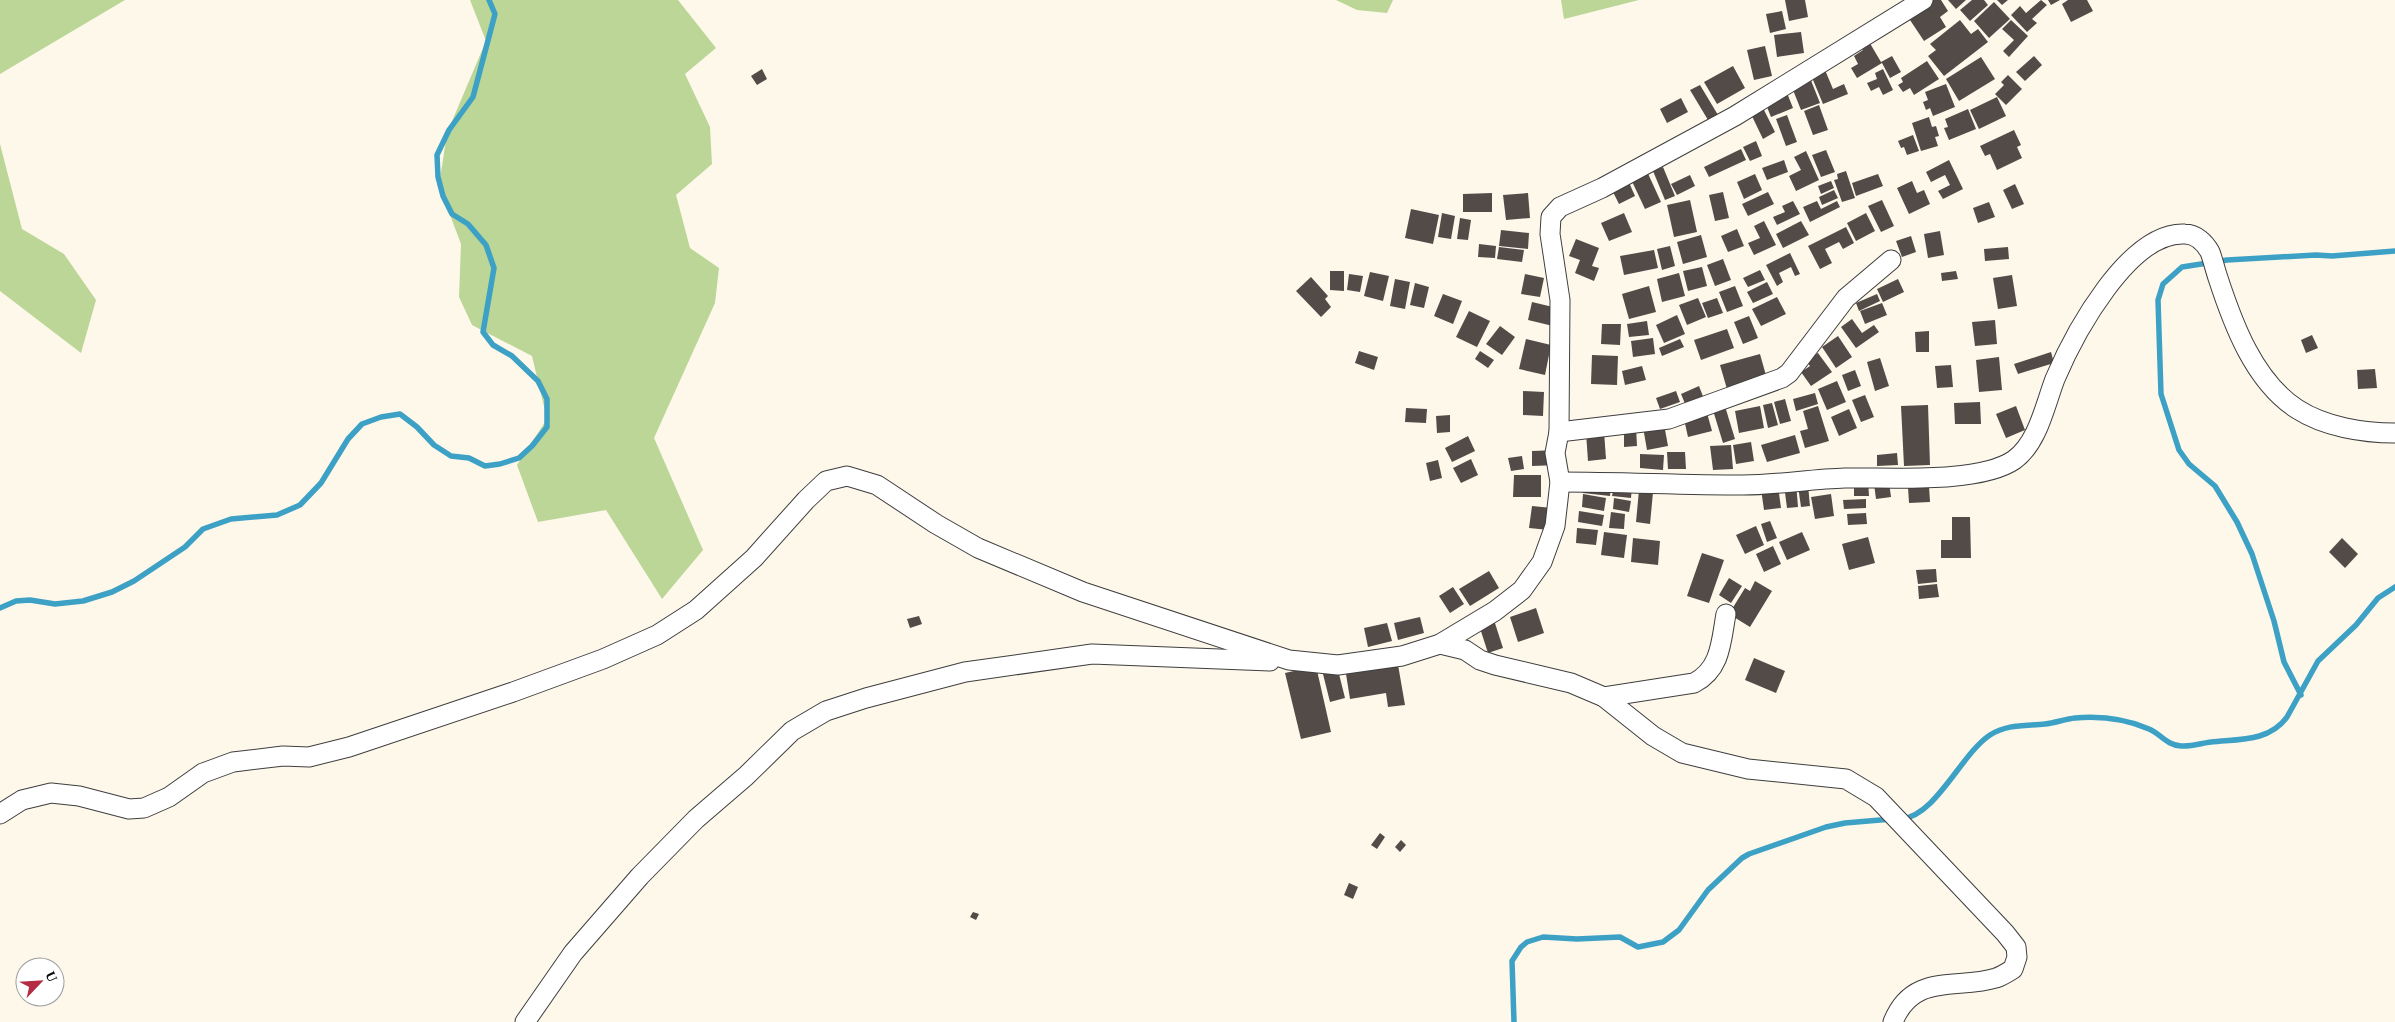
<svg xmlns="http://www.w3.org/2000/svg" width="2395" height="1022" font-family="Georgia,serif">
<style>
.forest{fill:#bbd697}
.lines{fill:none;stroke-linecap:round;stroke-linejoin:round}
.stream{stroke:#3da1c5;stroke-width:5.5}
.building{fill:#534b48}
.minor-casing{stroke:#3e3e3e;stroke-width:21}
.minor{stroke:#fff;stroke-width:19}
</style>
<rect width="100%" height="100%" fill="#fef8eb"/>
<g class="forest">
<path d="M0 0H125L0 74Z"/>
<path d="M470 0H678L716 48 685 74 710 127 712 164 676 195 690 248 719 268 715 303 654 438 703 550 662 599 606 510 538 522 517 465 547 419 532 356 472 325 459 297 461 244 439 186 447 133 486 41Z"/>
<path d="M1336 0H1393L1387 13 1357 10Z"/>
<path d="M1561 0H1639L1564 19Z"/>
<path d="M0 144 22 229 64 254 96 300 81 353 0 291Z"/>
</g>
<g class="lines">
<g class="stream">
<path d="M0 608 16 601 30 600 55 604 83 601 112 592 134 581 185 547 203 529 231 519 277 515 300 505 321 483 348 439 362 424 381 417 400 414 417 427 434 445 451 456 469 458 485 466 500 464 519 458 532 446 547 427V399L538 381 512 356 493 345 483 332 494 268 486 245 468 224 452 214 443 196 438 177 437 155 449 130 473 97 495 14 489 0"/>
<path d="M2301 695 2284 662 2274 621 2252 554 2237 522 2215 486 2189 464 2179 450 2161 394 2158 300 2163 284 2182 267 2227 260 2316 255 2332 256 2395 251"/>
<path d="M1901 819C1936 816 1961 754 1990 735 2007 724 2025 726 2045 724 2055 723 2065 719 2075 718 2099 716 2126 719 2149 729 2161 734 2166 745 2181 746 2191 747 2202 743 2211 742 2238 739 2269 742 2287 717L2318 661 2356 625 2378 598 2395 587"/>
<path d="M1514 1022 1512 961 1521 947 1527 942 1543 937 1577 939 1620 937 1638 947 1663 942 1679 930 1708 890 1742 858 1749 854 1826 827 1845 823 1892 819"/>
</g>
</g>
<g class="building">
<path d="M1785 0H1805L1808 17 1789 21Z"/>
<path d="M1924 0H1941L1948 11 1940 17 1946 27 1924 41 1910 20 1929 7Z"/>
<path d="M1948 0H1966L1956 9Z"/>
<path d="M1972 0H1984L1988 5 1970 21 1960 10Z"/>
<path d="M1997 0H2008L2002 5Z"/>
<path d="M2041 0 2047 5 2032 19 2037 23 2027 32 2011 15 2020 6 2026 13Z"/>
<path d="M2048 0H2060L2051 5Z"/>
<path d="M2068 0H2087L2093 11 2071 22 2062 4Z"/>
<path d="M1994 2 2010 19 1989 38 1974 21Z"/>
<path d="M1782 11 1786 29 1770 33 1766 14Z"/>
<path d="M1960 20 1971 34 1978 29 1988 42 1944 76 1928 56 1936 50 1930 44Z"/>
<path d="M2011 20 2028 36 2009 57 2003 51 2014 40 2002 29Z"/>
<path d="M1801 32 1804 53 1777 57 1774 35Z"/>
<path d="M1868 40 1881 62 1892 56 1901 72 1890 78 1882 63 1857 78 1851 68 1858 64 1854 56 1863 50 1860 45Z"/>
<path d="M1765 46 1772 76 1754 80 1747 50Z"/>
<path d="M2034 56 2042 65 2025 81 2016 72Z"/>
<path d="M1981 57 1995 79 1959 101 1946 79Z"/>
<path d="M1927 61 1939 79 1914 95 1910 88 1903 92 1898 85 1903 82 1901 78Z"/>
<path d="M1733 66 1745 88 1717 104 1704 82Z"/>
<path d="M762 69 767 79 757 85 751 76Z"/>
<path d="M1883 69 1893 90 1883 95 1879 87 1871 91 1867 83 1877 79 1875 73Z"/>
<path d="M1825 70 1833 89 1844 84 1848 94 1823 104 1811 75Z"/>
<path d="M2008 75 2022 89 2006 105 1995 94 2004 85 2001 82Z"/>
<path d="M1810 78 1820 103 1801 110 1791 85Z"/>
<path d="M1946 84 1955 107 1933 116 1930 108 1926 110 1923 102 1928 100 1925 92Z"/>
<path d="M1700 85 1718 115 1708 120 1690 90Z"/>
<path d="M1787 93 1793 108 1771 117 1765 102Z"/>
<path d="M1997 97 2006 116 1979 129 1970 110Z"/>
<path d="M1681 98 1688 112 1667 123 1660 109Z"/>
<path d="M1761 104 1775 132 1763 139 1749 110Z"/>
<path d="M1819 105 1828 130 1813 135 1804 111Z"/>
<path d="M1968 109 1976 129 1949 140 1944 128 1948 127 1945 119Z"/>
<path d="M1787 115 1797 142 1786 146 1776 119Z"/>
<path d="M1929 117 1932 127 1936 126 1939 136 1935 137 1938 146 1921 151 1912 123Z"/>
<path d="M2014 130 2021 145 2017 147 2022 158 1997 170 1990 154 1985 156 1980 146Z"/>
<path d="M1913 135 1919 151 1907 155 1904 147 1901 148 1898 141Z"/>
<path d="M1756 141 1762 156 1750 161 1743 147Z"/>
<path d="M1741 149 1746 160 1709 177 1704 167Z"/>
<path d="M1826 150 1835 172 1821 177 1812 155Z"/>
<path d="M1806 151 1819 180 1796 191 1789 176 1801 170 1794 157Z"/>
<path d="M1784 160 1788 172 1767 180 1762 168Z"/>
<path d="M1949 160 1963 189 1943 199 1938 191 1950 185 1945 175 1931 182 1926 172Z"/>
<path d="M1645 167 1661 202 1645 209 1629 175Z"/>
<path d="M1663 167 1675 196 1665 200 1653 171Z"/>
<path d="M1846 171 1855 198 1842 202 1834 180 1838 179 1837 174Z"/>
<path d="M1755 174 1762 190 1744 199 1737 182Z"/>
<path d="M1878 174 1883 186 1856 196 1852 183Z"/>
<path d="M1690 175 1695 186 1677 195 1671 184Z"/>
<path d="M1627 178 1635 196 1619 204 1610 186Z"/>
<path d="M1831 181 1834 188 1821 194 1818 186Z"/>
<path d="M1912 181 1917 193 1924 190 1930 204 1909 214 1897 188Z"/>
<path d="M2015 184 2024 204 2012 209 2003 190Z"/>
<path d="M1834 190 1838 198 1822 205 1819 197Z"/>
<path d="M1723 192 1729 218 1715 221 1709 195Z"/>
<path d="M1768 192 1774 204 1748 216 1742 204Z"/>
<path d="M1492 193V212H1463V194Z"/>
<path d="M1528 193 1530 218 1506 220 1503 195Z"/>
<path d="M1690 200 1697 232 1674 237 1667 205Z"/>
<path d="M1882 200 1894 226 1881 232 1868 206Z"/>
<path d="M1793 201 1800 214 1777 225 1773 217 1785 212 1782 206Z"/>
<path d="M1817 201 1821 209 1837 201 1840 207 1810 222 1803 207Z"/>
<path d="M1989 202 1995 217 1978 223 1973 208Z"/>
<path d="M1411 209 1439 215 1433 244 1405 238Z"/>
<path d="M1442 213 1455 216 1451 239 1438 237Z"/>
<path d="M1624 213 1632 232 1609 241 1601 223Z"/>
<path d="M1866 213 1875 231 1856 241 1847 223Z"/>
<path d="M1460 218 1471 220 1468 240 1457 239Z"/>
<path d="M1764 221 1776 245 1754 255 1748 243 1760 238 1754 226Z"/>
<path d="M1801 221 1809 235 1783 248 1776 234Z"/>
<path d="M1846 227 1854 243 1843 249 1839 242 1825 249 1832 263 1820 269 1808 246Z"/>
<path d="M1737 229 1744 246 1728 252 1721 236Z"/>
<path d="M1501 230 1529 233 1528 249 1499 246Z"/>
<path d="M1940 231 1944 255 1928 258 1924 234Z"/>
<path d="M1701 235 1707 257 1683 264 1677 242Z"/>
<path d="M1911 236 1916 252 1902 257 1896 241Z"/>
<path d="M1576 239 1599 248 1592 266 1599 268 1594 281 1575 273 1580 260 1569 256Z"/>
<path d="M1479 244 1496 246 1495 258 1478 257Z"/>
<path d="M1670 246 1675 266 1662 270 1657 249Z"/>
<path d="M1499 247 1524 250 1522 262 1497 259Z"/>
<path d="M2008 247 2009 259 1985 261 1984 249Z"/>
<path d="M1654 250 1658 268 1624 275 1620 256Z"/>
<path d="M1790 253 1800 274 1795 276 1791 267 1779 273 1783 282 1777 286 1766 265Z"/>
<path d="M1723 259 1731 280 1715 286 1707 265Z"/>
<path d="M1702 267 1707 286 1688 291 1683 271Z"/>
<path d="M1760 270 1765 280 1748 287 1743 278Z"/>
<path d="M1330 271H1344V291L1330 290Z"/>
<path d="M1956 271 1958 279 1942 281 1941 273Z"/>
<path d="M1370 272 1389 276 1383 301 1364 296Z"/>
<path d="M1679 273 1685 296 1662 302 1657 279Z"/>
<path d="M1349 274 1363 276 1360 292 1347 290Z"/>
<path d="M1525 274 1544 278 1540 297 1521 294Z"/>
<path d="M2012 275 2017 306 1998 309 1993 278Z"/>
<path d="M1311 277 1328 296 1325 299 1331 307 1321 317 1296 291Z"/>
<path d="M1395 279 1410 282 1405 309 1390 306Z"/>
<path d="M1898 279 1904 292 1883 302 1877 289Z"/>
<path d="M1767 282 1773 294 1753 303 1747 292Z"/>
<path d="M1415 283 1429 287 1424 308 1410 305Z"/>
<path d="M1649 286 1656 312 1629 319 1622 294Z"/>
<path d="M1735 286 1743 306 1727 312 1719 292Z"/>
<path d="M1443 294 1462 301 1453 324 1434 316Z"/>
<path d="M1877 294 1880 301 1859 311 1856 303Z"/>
<path d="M1777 297 1786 314 1761 326 1752 309Z"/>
<path d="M1698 298 1706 317 1687 325 1679 305Z"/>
<path d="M1717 298 1723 313 1708 318 1702 303Z"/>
<path d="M1532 302 1557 308 1553 326 1528 320Z"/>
<path d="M1882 303 1887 315 1865 324 1860 311Z"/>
<path d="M1469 311 1490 321 1477 347 1456 337Z"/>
<path d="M1677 315 1685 334 1664 343 1656 325Z"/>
<path d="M1749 316 1758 338 1743 344 1734 322Z"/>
<path d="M1852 319 1862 333 1874 325 1879 332 1856 348 1841 327Z"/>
<path d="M1995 320 1997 344 1975 346 1972 322Z"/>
<path d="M1647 321 1649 335 1629 337 1627 324Z"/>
<path d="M1602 324H1621L1620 345 1601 344Z"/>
<path d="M1500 326 1515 337 1502 355 1486 344Z"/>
<path d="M1727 329 1734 348 1701 360 1694 340Z"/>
<path d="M1929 331V352H1916L1915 332Z"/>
<path d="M2312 335 2318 348 2306 353 2301 340Z"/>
<path d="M1838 336 1852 357 1836 368 1822 347Z"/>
<path d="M1653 338 1655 354 1633 357 1631 341Z"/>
<path d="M1526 339 1551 345 1545 375 1519 369Z"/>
<path d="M1680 339 1684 347 1662 356 1659 348Z"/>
<path d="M1359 351 1378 357 1374 370 1355 363Z"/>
<path d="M1480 351 1494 360 1488 368 1475 359Z"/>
<path d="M2051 352 2054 363 2018 374 2014 364Z"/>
<path d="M1818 353 1832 372 1811 386 1801 372 1810 366 1806 361Z"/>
<path d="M1760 354 1767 379 1727 389 1720 365Z"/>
<path d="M1592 355 1618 356 1617 385 1591 384Z"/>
<path d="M1999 357 2002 390 1979 392 1976 360Z"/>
<path d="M1880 358 1889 386 1875 391 1867 362Z"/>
<path d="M1951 365 1953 387 1937 388 1935 366Z"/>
<path d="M1642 366 1646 380 1625 385 1622 371Z"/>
<path d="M2375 369 2377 388 2358 389 2357 370Z"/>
<path d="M1855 370 1861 386 1848 391 1842 375Z"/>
<path d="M1837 381 1846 402 1827 410 1818 389Z"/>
<path d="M1699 386 1704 399 1686 406 1681 394Z"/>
<path d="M1523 391 1544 392 1543 416 1523 415Z"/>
<path d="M1676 391 1680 402 1660 409 1656 398Z"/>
<path d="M1815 393 1818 404 1796 411 1793 399Z"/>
<path d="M1865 395 1874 417 1861 422 1852 400Z"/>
<path d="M1785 399 1791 421 1780 424 1774 402Z"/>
<path d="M1980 402 1981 424H1955L1954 403Z"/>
<path d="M1724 403 1735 439 1723 443 1712 407Z"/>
<path d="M1772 403 1778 425 1768 428 1763 405Z"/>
<path d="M1928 405 1930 465 1904 466 1901 406Z"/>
<path d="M1760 406 1764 428 1739 433 1735 411Z"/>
<path d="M1818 406 1829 441 1805 448 1800 431 1808 429 1803 411Z"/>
<path d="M2016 406 2025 430 2006 438 1996 414Z"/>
<path d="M1406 408 1427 409 1426 423 1405 422Z"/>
<path d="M1849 409 1857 428 1839 436 1831 417Z"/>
<path d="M1707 413 1712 431 1688 437 1684 419Z"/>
<path d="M1450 415V432L1437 433 1436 416Z"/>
<path d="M1664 424 1668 446 1647 450 1643 427Z"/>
<path d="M1624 427H1636L1637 446 1624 447Z"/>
<path d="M1604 431 1606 459 1588 461 1586 433Z"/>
<path d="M1795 435 1800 453 1767 462 1761 445Z"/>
<path d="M1468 436 1475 451 1452 462 1445 448Z"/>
<path d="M1751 442 1754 461 1736 464 1733 445Z"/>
<path d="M1731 445 1733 469 1713 470 1710 446Z"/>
<path d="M1559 450V465L1532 466V451Z"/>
<path d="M1667 452H1685L1686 469H1668Z"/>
<path d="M1897 453 1898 465 1877 466V455Z"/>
<path d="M1640 454 1664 455 1663 470 1640 468Z"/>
<path d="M1522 456 1524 469 1511 471 1508 458Z"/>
<path d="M1471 459 1478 475 1461 483 1453 468Z"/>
<path d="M1438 460 1442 478 1430 481 1426 463Z"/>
<path d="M1514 475H1541V497H1513Z"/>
<path d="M1868 480 1869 496H1854V481Z"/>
<path d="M1889 482 1891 497 1876 499 1874 484Z"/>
<path d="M1584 483 1611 486 1610 496 1583 493Z"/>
<path d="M1796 483 1798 507 1787 508 1784 485Z"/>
<path d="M1614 485 1632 487 1631 498 1612 496Z"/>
<path d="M1808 485 1810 506 1801 507 1798 486Z"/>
<path d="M1778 486 1781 508 1764 510 1761 489Z"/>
<path d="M1929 486 1930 502 1909 503 1908 487Z"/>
<path d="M1639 490 1653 492 1650 524 1636 522Z"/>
<path d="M1583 494 1606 498 1604 511 1582 507Z"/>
<path d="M1831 494 1834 516 1815 519 1811 497Z"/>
<path d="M1614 498 1631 501 1629 512 1613 509Z"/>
<path d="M1866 499V508L1844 509 1843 500Z"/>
<path d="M1532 506 1552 508 1549 530 1529 528Z"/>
<path d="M1579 511 1604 515 1602 526 1578 522Z"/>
<path d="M1611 512 1625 514 1624 529 1609 528Z"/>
<path d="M1866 513 1867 524 1848 525 1847 514Z"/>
<path d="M1952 517H1970L1971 558H1941V540H1952Z"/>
<path d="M1770 521 1777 538 1767 542 1761 524Z"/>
<path d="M1756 526 1764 545 1745 554 1736 535Z"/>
<path d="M1577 528 1598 530 1596 545 1576 543Z"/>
<path d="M1604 532 1627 535 1624 558 1601 555Z"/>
<path d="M1802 532 1810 550 1787 560 1779 542Z"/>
<path d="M1868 537 1875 563 1849 570 1842 544Z"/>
<path d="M1633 538 1660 541 1658 565 1631 562Z"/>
<path d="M2342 538 2358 554 2345 568 2329 552Z"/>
<path d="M1773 546 1781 564 1764 572 1756 554Z"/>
<path d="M1702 553 1724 560 1709 603 1687 596Z"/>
<path d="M1936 569 1937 582 1918 584 1916 570Z"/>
<path d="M1489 571 1499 588 1470 606 1459 589Z"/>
<path d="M1729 578 1742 586 1731 603 1719 595Z"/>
<path d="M1755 581 1772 591 1750 627 1729 614 1745 588 1750 591Z"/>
<path d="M1937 584 1939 597 1919 599 1918 586Z"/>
<path d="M1453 587 1464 604 1450 613 1439 596Z"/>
<path d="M1536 608 1544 633 1518 642 1510 617Z"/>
<path d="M919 616 922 624 910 628 907 619Z"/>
<path d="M1420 617 1424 633 1398 640 1394 623Z"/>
<path d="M1493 617 1503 648 1488 653 1478 622Z"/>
<path d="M1387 623 1392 641 1368 647 1364 628Z"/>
<path d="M1754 658 1785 671 1776 693 1745 680Z"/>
<path d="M1397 659 1405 705 1388 707 1386 693 1350 699 1346 674 1380 669 1378 662Z"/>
<path d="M1316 666 1331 732 1301 739 1285 673Z"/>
<path d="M1338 670 1345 698 1330 702 1323 674Z"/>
<path d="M1380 833 1385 837 1377 849 1371 845Z"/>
<path d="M1401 840 1406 845 1400 852 1395 847Z"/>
<path d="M1349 883 1358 887 1353 899 1344 895Z"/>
<path d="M973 912 979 914 976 920 970 917Z"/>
</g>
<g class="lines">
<g class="minor-casing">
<g id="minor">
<path d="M1559 432 1669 419 1782 378 1789 373 1846 298 1891 260"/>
<path d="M1560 482C1621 482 1682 485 1743 485 1777 485 1811 479 1845 478 1888 477 1979 484 2014 460 2038 443 2045 405 2055 379 2074 334 2129 231 2185 234 2196 234 2205 243 2210 252 2213 260 2215 269 2218 278 2233 324 2254 381 2297 409 2325 427 2363 433 2395 433"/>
<path d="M1440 644 1465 650 1480 660 1495 665 1571 683 1604 697 1653 736 1682 753 1748 769 1846 779 1876 797 2005 933 2016 947 2017 957 2013 969C2008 972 2002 976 1996 978 1957 990 1913 972 1893 1022"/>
<path d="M1604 697 1694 683C1721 669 1721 642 1726 614"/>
<path d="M0 814 22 800 51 793 79 796 129 809 144 808 169 797 203 773 233 762 283 756 309 757 349 747 513 692 603 659 657 635 696 610 754 558 806 500 826 481 847 476 877 485 936 524 978 548 1083 592 1289 660 1338 665 1402 656 1440 644 1495 611 1522 590 1542 562 1555 526 1560 482 1555 453 1559 432 1560 300 1550 234 1551 217 1560 207 1602 188 1735 116 1923 0"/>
<path d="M525 1022 573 953 640 876 696 819 746 776 792 731 826 711 866 698 965 672 1092 654 1270 661"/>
</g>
</g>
<use href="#minor" class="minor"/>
</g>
<g transform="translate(40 982) rotate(65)"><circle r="24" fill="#ffffff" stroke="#9d9d9d"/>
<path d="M0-4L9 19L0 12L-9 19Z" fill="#b32c44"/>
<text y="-8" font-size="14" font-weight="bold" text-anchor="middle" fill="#0b0b0b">U</text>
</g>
</svg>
